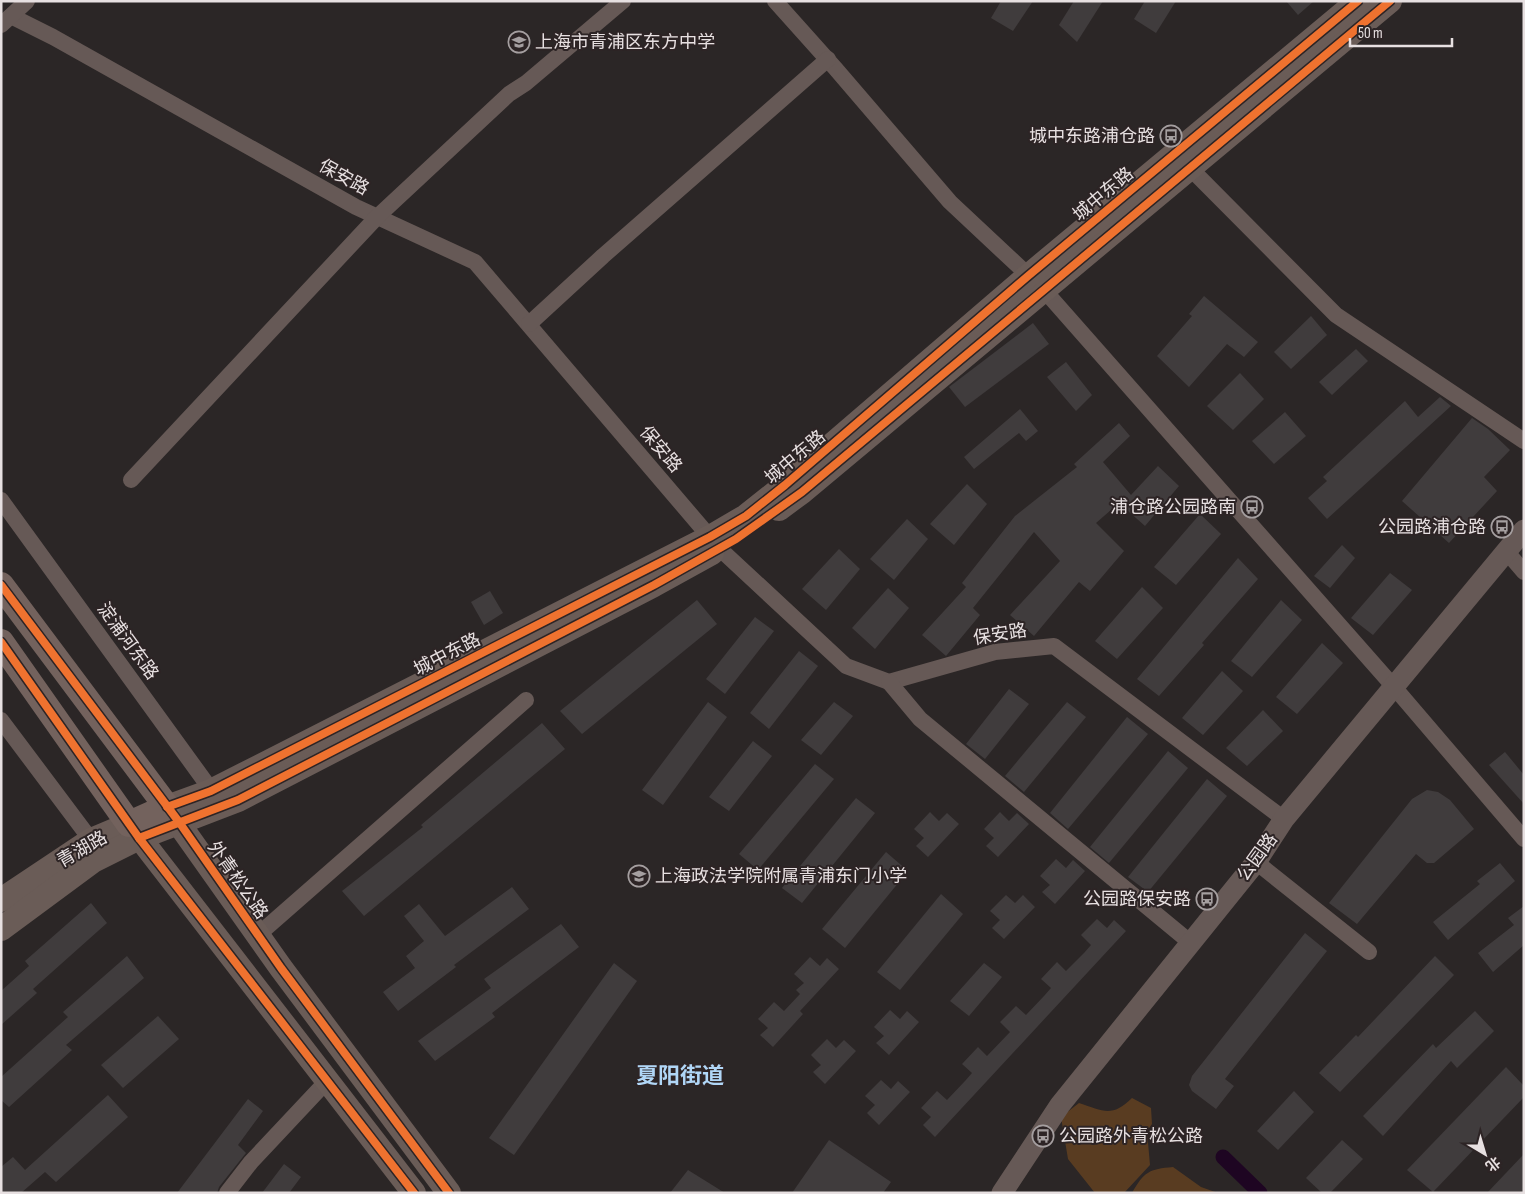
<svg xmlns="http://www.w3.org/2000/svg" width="1525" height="1194" font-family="'Sofia Sans Condensed','Noto Sans SC',sans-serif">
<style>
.green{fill:#593c21}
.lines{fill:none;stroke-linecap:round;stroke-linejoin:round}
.canal{stroke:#1e0522;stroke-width:15}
.building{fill:#403c3d}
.minor{stroke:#665956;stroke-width:16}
.tertiary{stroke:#665956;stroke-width:21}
.secondary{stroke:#6a5c57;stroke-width:24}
.primary{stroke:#73625d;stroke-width:26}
.cycleway-casing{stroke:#2d2425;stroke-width:11}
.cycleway{stroke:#ef722f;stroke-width:8}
.labels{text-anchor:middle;stroke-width:4;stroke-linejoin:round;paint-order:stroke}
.poi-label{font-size:18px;fill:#e7e0e1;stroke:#2d2425;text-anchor:end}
.street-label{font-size:18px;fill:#e7e0e1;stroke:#2d2425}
.district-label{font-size:22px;font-weight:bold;fill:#b0d6f6;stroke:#2d2425}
</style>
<rect width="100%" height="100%" fill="#2b2626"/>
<g class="green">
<path d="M1132 1098 1151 1108 1152 1124 1147 1131 1150 1165 1124 1193H1095L1068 1159 1061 1117 1079 1103C1103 1111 1112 1118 1132 1098Z"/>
<path d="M1173 1167 1201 1187 1218 1193H1132C1144 1172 1149 1169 1173 1167Z"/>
</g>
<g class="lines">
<path class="canal" d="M1223 1157 1260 1193"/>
</g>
<g class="building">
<path d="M1001 1H1033L1013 31 991 18Z"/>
<path d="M1074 1H1103L1077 42 1059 25Z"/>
<path d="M1145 1H1176L1156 33 1134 19Z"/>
<path d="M1286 1H1314L1298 15Z"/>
<path d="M1204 296 1258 342 1244 357 1227 344 1189 387 1157 356 1192 316 1189 314Z"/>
<path d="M1311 316 1327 335 1291 369 1274 352Z"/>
<path d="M1033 323 1049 344 965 407 949 387Z"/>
<path d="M1356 349 1368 361 1332 395 1319 382Z"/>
<path d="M1066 362 1092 395 1076 411 1047 377Z"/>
<path d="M1240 373 1264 399 1233 430 1207 406Z"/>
<path d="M1440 397 1451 406 1327 519 1308 498 1327 481 1323 477 1405 401 1418 417Z"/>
<path d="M1020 409 1038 431 1026 441 1019 433 974 469 964 457Z"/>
<path d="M1285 412 1306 436 1274 464 1252 441Z"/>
<path d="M1472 418 1488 429 1510 450 1484 477 1497 491 1449 543 1402 501Z"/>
<path d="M1119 423 1130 436 1103 462 1131 495 1158 466 1179 486 1145 526 1119 503 1096 523 1124 551 1090 591 1079 582 1034 636 1010 615 1060 561 1034 532 973 608 980 615 946 656 922 635 966 587 962 583 1015 516 1077 467 1074 464Z"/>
<path d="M967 484 987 504 954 545 930 524Z"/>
<path d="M1200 514 1221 534 1176 585 1154 567Z"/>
<path d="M907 519 928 539 894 580 870 559Z"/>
<path d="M1342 545 1355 558 1330 588 1314 576Z"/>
<path d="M839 549 860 569 826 610 802 589Z"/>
<path d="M1238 558 1258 579 1202 643 1204 645 1159 696 1137 679Z"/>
<path d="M1390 573 1412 590 1373 635 1351 618Z"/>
<path d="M1142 587 1163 608 1117 659 1095 641Z"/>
<path d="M888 588 909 608 875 649 852 628Z"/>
<path d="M490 591 503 613 484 625 471 602Z"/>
<path d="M697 600 717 624 582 734 560 711Z"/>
<path d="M1281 600 1302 620 1252 677 1231 661Z"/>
<path d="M755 617 774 631 725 694 706 679Z"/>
<path d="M1322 643 1343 663 1297 714 1276 697Z"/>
<path d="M799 651 818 666 769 729 750 713Z"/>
<path d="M1222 671 1243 691 1203 735 1182 718Z"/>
<path d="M1009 689 1029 704 985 759 966 744Z"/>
<path d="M708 702 727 717 663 805 642 790Z"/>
<path d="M834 702 853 716 821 755 801 740Z"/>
<path d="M1067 702 1086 717 1024 792 1005 776Z"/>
<path d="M1263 710 1283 731 1247 766 1226 748Z"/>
<path d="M1127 717 1148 734 1068 829 1050 813Z"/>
<path d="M542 723 565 749 364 916 342 891 423 827 421 825Z"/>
<path d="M753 741 772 756 729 811 709 797Z"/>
<path d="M1168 751 1188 768 1109 863 1090 847Z"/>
<path d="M1505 752 1524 775V804L1489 765Z"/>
<path d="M815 764 834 779 758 870 739 854Z"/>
<path d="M1207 779 1227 796 1148 892 1128 877Z"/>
<path d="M1427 790 1438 792 1450 800 1474 829 1434 863H1427L1416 854 1357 924 1329 903 1412 799Z"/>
<path d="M856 798 875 813 802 903 782 888Z"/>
<path d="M930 812 939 821 947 813 959 824 928 857 916 846 924 838 914 829Z"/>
<path d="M1000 812 1009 821 1017 813 1029 824 998 857 986 846 994 838 984 829Z"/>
<path d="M886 852 908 871 845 948 822 929Z"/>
<path d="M1056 859 1066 868 1073 860 1085 871 1055 904 1042 892 1050 885 1040 876Z"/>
<path d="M1500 863 1515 881 1448 940 1433 922 1480 884 1477 881Z"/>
<path d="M512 887 529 909 454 965 456 967 398 1011 383 992 415 968 406 956 424 941 404 916 419 904 445 936Z"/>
<path d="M941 894 963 914 900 990 877 972Z"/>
<path d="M1006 895 1015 903 1023 895 1035 907 1004 939 992 928 1000 920 990 911Z"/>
<path d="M91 903 107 923 33 989 37 993 1 1025V991L29 966 25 961Z"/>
<path d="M1524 906V945L1493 972 1478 953 1514 925 1508 918Z"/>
<path d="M1097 919 1107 928 1114 920 1126 931 935 1137 923 1125 931 1117 921 1108 937 1091 947 1100 965 1081 972 1073 962 1064 978 1047 987 1056 1010 1032 1000 1022 1016 1006 1026 1015 1044 996 1051 988 1041 979 1057 962 1066 971 1084 953 1091 945 1081 935Z"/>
<path d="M561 924 579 947 492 1013 495 1017 435 1061 418 1041 491 988 484 979Z"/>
<path d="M1305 933 1327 951 1225 1079 1234 1086 1216 1109 1192 1091 1189 1085 1192 1076Z"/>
<path d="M127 956 144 978 66 1045 72 1050 9 1107 1 1100V1077L68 1017 63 1012Z"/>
<path d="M1435 956 1454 975 1340 1092 1319 1073 1356 1035 1358 1037Z"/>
<path d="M810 957 820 966 827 958 839 969 800 1011 803 1014 773 1047 760 1035 768 1028 758 1019 774 1002 784 1011 800 994 796 990 804 983 794 974Z"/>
<path d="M614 963 637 981 514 1155 489 1138Z"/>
<path d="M984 963 1002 977 969 1016 950 1001Z"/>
<path d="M890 1010 900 1019 907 1011 919 1022 889 1055 876 1043 884 1036 874 1027Z"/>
<path d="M1475 1011 1494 1031 1457 1068 1451 1061 1383 1136 1363 1116 1433 1044 1436 1048Z"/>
<path d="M158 1016 179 1039 123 1088 101 1065Z"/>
<path d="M827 1039 836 1048 844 1040 856 1051 825 1084 813 1072 821 1065 811 1055Z"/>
<path d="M1506 1067 1524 1086V1097L1433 1192 1407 1170Z"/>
<path d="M881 1080 891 1089 898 1081 910 1092 879 1125 867 1113 875 1105 865 1096Z"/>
<path d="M1294 1091 1314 1112 1278 1150 1257 1131Z"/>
<path d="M108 1095 128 1117 56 1182 45 1172 21 1193H1V1167L13 1157 25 1170Z"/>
<path d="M248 1099 263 1111 238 1145 246 1153 219 1187 217 1193H177Z"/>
<path d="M829 1140 891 1182 883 1193H792Z"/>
<path d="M1342 1140 1363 1159 1330 1193H1322L1306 1178Z"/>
<path d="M1524 1154V1193H1487Z"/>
<path d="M284 1164 301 1177 289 1193H262Z"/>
<path d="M688 1170 725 1193H670Z"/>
</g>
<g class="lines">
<g class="minor">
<path d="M775 1 835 68 950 202 1044 290 1394 687 1524 839"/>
<path d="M11 16 53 37 356 207 475 262 720 549 846 666 889 682 995 652 1054 646 1284 819"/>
<path d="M1 25 27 1"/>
<path d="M1190 168 1336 315 1524 441"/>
<path d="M529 324 603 256 828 59"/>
<path d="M131 480 377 217 509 94 526 83 623 1"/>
<path d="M1 500 217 798"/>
<path d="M1506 551 1524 572"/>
<path d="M889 682 920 719 1191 943"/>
<path d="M1 720 91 840"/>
<path d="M1256 862 1369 952"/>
<path d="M258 935 526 700"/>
<path d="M227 1193 251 1162 327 1081"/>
</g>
<path class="tertiary" d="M1002 1193 1060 1105 1256 862 1284 819 1524 530"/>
<g class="secondary">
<path d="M779 509 802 492 1390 1"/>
<path d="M1 900 91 840 129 824 414 1193"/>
<path d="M1 929 93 861 139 838 238 800 654 585 712 553"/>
<path d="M449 1193 281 968 167 807 211 791 710 537 746 516 785 485 1028 276 1358 1"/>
</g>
<path class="primary" d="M1 585 167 807 129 824 1 642"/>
<g class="cycleway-casing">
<g id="cycleway">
<path d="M1 585 179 822 281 968 449 1193"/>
<path d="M1 642 139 838 414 1193"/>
<path d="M167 807 211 791 710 537 746 516 785 485 1028 276 1358 1"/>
<path d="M139 838 238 800 654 585 736 539 802 492 1390 1"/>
</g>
</g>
<use href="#cycleway" class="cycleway"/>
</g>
<defs>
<g id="school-ring" transform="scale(1.125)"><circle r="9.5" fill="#2d2425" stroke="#a59fa0" stroke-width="1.5"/><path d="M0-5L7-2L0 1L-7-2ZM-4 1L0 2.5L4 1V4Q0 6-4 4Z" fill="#a59fa0"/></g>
<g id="bus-ring" transform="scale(1.125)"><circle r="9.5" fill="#2d2425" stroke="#a59fa0" stroke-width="1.5"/><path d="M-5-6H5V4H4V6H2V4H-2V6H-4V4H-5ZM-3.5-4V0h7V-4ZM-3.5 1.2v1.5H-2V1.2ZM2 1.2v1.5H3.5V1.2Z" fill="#a59fa0"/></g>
</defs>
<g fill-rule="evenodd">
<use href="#school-ring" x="519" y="42"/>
<use href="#bus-ring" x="1171" y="136"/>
<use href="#bus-ring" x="1252" y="507"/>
<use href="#bus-ring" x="1502" y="527"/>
<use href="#school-ring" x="639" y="876"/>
<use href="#bus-ring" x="1207" y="899"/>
<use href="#bus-ring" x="1043" y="1136"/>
</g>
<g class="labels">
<g class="poi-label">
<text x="535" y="48" text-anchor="start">上海市青浦区东方中学</text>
<text x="1155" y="142">城中东路浦仓路</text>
<text x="1236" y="513">浦仓路公园路南</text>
<text x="1486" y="533">公园路浦仓路</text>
<text x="655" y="882" text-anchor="start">上海政法学院附属青浦东门小学</text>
<text x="1191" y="905">公园路保安路</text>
<text x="1059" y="1142" text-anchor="start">公园路外青松公路</text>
</g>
<g class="street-label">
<text transform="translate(344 177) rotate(29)" y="6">保安路</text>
<text transform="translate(1103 194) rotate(-40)" y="6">城中东路</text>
<text transform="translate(661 449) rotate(50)" y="6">保安路</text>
<text transform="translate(795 457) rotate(-40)" y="6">城中东路</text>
<text transform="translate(1000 634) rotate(-9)" y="6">保安路</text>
<text transform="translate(128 641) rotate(54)" y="6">淀浦河东路</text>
<text transform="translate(447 654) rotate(-27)" y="6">城中东路</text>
<text transform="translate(82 849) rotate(-30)" y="6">青湖路</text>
<text transform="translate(1257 857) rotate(-54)" y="6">公园路</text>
<text transform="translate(238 880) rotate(55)" y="6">外青松公路</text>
</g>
<g class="district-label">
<text x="680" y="1083">夏阳街道</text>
</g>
</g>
<rect width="1525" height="1194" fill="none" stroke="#e7e0e1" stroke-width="5"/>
<g transform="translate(1485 1154) rotate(142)" stroke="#2d2425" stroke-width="4" paint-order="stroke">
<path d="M0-4L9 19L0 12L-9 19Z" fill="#e7e0e1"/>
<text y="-8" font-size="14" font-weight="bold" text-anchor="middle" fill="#e7e0e1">北</text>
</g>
<path d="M1350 38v8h102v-8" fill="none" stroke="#e7e0e1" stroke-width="2.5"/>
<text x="1358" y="38" font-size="15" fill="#e7e0e1" stroke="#2d2425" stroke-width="4" paint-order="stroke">50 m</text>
</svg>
